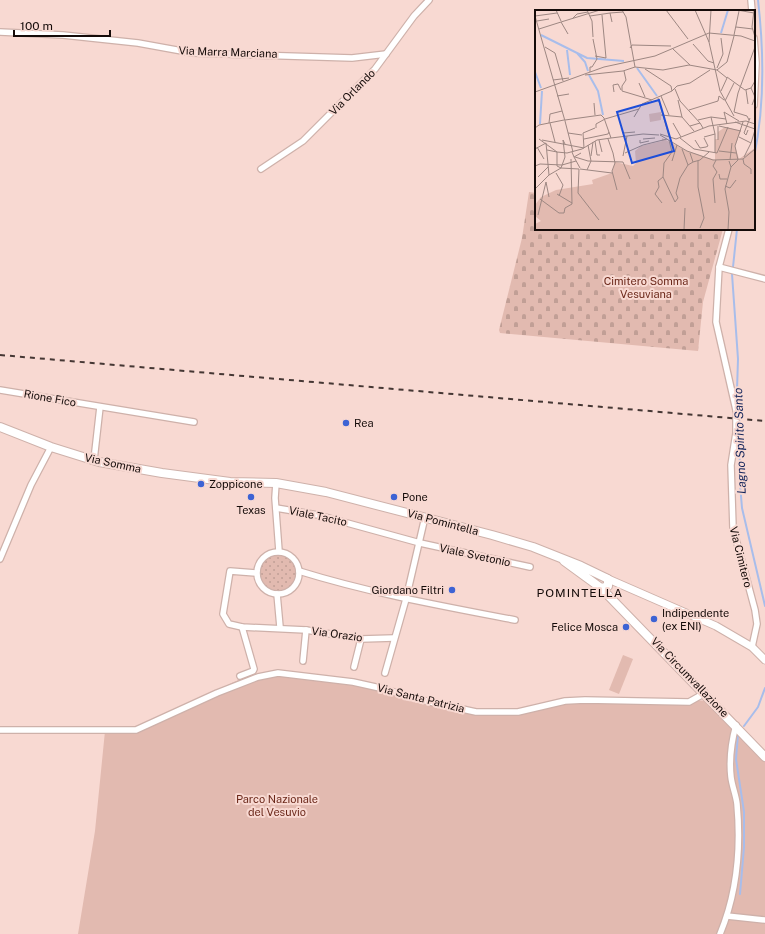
<svg xmlns="http://www.w3.org/2000/svg" width="765" height="934" font-family="'Public Sans',sans-serif">
<style>
.grass{fill:url(#grass-dots)}
.cemetery{fill:url(#cemetery-stones)}
.green{fill:#e2bab0}
.lines{fill:none;stroke-linecap:round;stroke-linejoin:round}
.stream{stroke:#a8bdeb;stroke-width:2}
.minor-casing{stroke:#ceb1aa;stroke-width:8}
.tertiary-casing{stroke:#ceb1aa;stroke-width:9}
.secondary-casing{stroke:#ceb1aa;stroke-width:10}
.minor{stroke:#fff;stroke-width:5.5}
.tertiary{stroke:#fff;stroke-width:7}
.secondary{stroke:#fff;stroke-width:8}
.rail{stroke:#453734;stroke-width:2;stroke-dasharray:5 5;stroke-linecap:butt}
.poi-dot{fill:#3d63d4;stroke:#f8d9d2;stroke-width:1.5}
.labels{text-anchor:middle;stroke-width:4;stroke-linejoin:round;paint-order:stroke}
.street-label{font-size:11px;fill:#150b09;stroke:#f8d9d2}
.park-label{font-size:11px;fill:#6b281a;stroke:#f8d9d2}
.poi-label{font-size:11px;fill:#150b09;stroke:#f8d9d2;text-anchor:start}
.water-label{font-size:12px;font-style:italic;fill:#13245a;stroke:#f8d9d2}
.neighbourhood-label{font-size:12px;letter-spacing:1px;fill:#150b09;stroke:#f8d9d2}
.inset-river{fill:none;stroke:#a8bdeb;stroke-width:2}
.inset-road{fill:none;stroke:#9d8782;stroke-width:1}
.view{fill:#1d4ed8;fill-opacity:0.15;stroke:#1d4ed8;stroke-width:2}
.inset-edge{fill:none;stroke:#150b09;stroke-width:2}
</style>
<defs>
<pattern id="grass-dots" width="8" height="8" patternUnits="userSpaceOnUse"><rect width="8" height="8" fill="#e2bab0"/><path d="M2 2h.1M6 6h.1" fill="none" stroke="#c19f96" stroke-width="1.8" stroke-linecap="round"/></pattern>
<pattern id="cemetery-stones" width="16" height="16" patternUnits="userSpaceOnUse"><rect width="16" height="16" fill="#e2bab0"/><path d="M2 7V4a2 2 0 0 1 4 0v3zM10 15v-3a2 2 0 0 1 4 0v3z" fill="#c19f96"/></pattern>
</defs>
<rect width="100%" height="100%" fill="#f8d9d2"/>
<circle class="grass" cx="278" cy="573" r="18"/>
<path class="cemetery" d="M529 192 536 193V229H723L703 302 698 351 500 333 499 330 522 238Z"/>
<g class="green">
<path d="M623 655 633 659 619 694 609 690Z"/>
<path d="M282 672 356 681 450 706 491 712 536 707 571 697 718 701 765 751V934H78L95 831 105 731 136 729 223 688C241 676 261 674 282 672Z"/>
</g>
<g class="lines">
<g class="stream">
<path d="M754 157C765 105 764 52 758 0"/>
<path d="M733 267 737 229"/>
<path d="M732 274 738 359 737 390 741 440 739 472 742 508 765 606"/>
<path d="M744 726 758 707 765 688"/>
<path d="M738 734 736 759 744 812V847L740 894"/>
</g>
<g class="minor-casing">
<g id="minor">
<path d="M751 0 752 11"/>
<path d="M0 32 63 35 138 43 193 53 352 58 386 54"/>
<path d="M754 38 756 63 754 105"/>
<path d="M261 169 303 141 375 69 414 16 429 0"/>
<path d="M729 229 719 267 716 322 736 410V433L731 465 733 528 755 610 757 624 752 647"/>
<path d="M719 267 765 279"/>
<path d="M0 390 194 422"/>
<path d="M94 460 100 407"/>
<path d="M276 483 275 498 279 551"/>
<path d="M276 508 318 515 420 543 530 567"/>
<circle cx="278" cy="573" r="21"/>
<path d="M0 559 31 485 51 447"/>
<path d="M299 571C370 593 442 606 515 620"/>
<path d="M256 573 230 571 223 614 229 624 242 627 306 630 361 639 394 638"/>
<path d="M277 594 280 627"/>
<path d="M303 661 306 630"/>
<path d="M354 667 361 639"/>
<path d="M385 673 406 599 425 517"/>
<path d="M240 676 253 671 254 669 242 627"/>
<path d="M0 730H136L217 693 258 677 278 673 353 682 380 688 430 702 476 712H518L565 701 585 700 689 702 705 693"/>
<path d="M727 916 765 920"/>
<path d="M720 934C737 893 741 848 737 804 736 795 732 786 731 777 729 759 731 743 736 725"/>
</g>
</g>
<g class="tertiary-casing">
<path id="tertiary" d="M606 578 716 626 752 647 765 660"/>
</g>
<g class="secondary-casing">
<g id="secondary">
<path d="M0 427 51 447 99 462 162 473 230 482 276 483 326 492 492 535 533 547 581 566 608 579V586L601 588 564 561"/>
<path d="M601 588 765 757"/>
</g>
</g>
<use href="#minor" class="minor"/>
<use href="#tertiary" class="tertiary"/>
<use href="#secondary" class="secondary"/>
<path class="rail" d="M0 355 765 421"/>
</g>
<g class="poi-dot">
<circle cx="346" cy="423" r="4"/>
<circle cx="201" cy="484" r="4"/>
<circle cx="251" cy="497" r="4"/>
<circle cx="394" cy="497" r="4"/>
<circle cx="452" cy="590" r="4"/>
<circle cx="654" cy="619" r="4"/>
<circle cx="626" cy="627" r="4"/>
</g>
<g class="labels">
<g class="street-label">
<text transform="translate(228 52) rotate(2)" y="4">Via Marra Marciana</text>
<text transform="translate(352 92) rotate(-45)" y="4">Via Orlando</text>
<text transform="translate(50 398) rotate(10)" y="4">Rione Fico</text>
<text transform="translate(113 463) rotate(12)" y="4">Via Somma</text>
<text transform="translate(318 516) rotate(12)" y="4">Viale Tacito</text>
<text transform="translate(443 522) rotate(15)" y="4">Via Pomintella</text>
<text transform="translate(475 555) rotate(12)" y="4">Viale Svetonio</text>
<text transform="translate(741 557) rotate(76)" y="4">Via Cimitero</text>
<text transform="translate(337 634) rotate(8)" y="4">Via Orazio</text>
<text transform="translate(690 677) rotate(46)" y="4">Via Circumvallazione</text>
<text transform="translate(421 698) rotate(14)" y="4">Via Santa Patrizia</text>
</g>
<g class="park-label">
<text x="646" y="285">Cimitero Somma<tspan x="646" dy="13">Vesuviana</tspan></text>
<text x="277" y="803">Parco Nazionale<tspan x="277" dy="13">del Vesuvio</tspan></text>
</g>
<g class="poi-label">
<text x="354" y="427">Rea</text>
<text x="209" y="488">Zoppicone</text>
<text x="402" y="501">Pone</text>
<text x="251" y="514" text-anchor="middle">Texas</text>
<text x="444" y="594" text-anchor="end">Giordano Filtri</text>
<text x="662" y="617">Indipendente<tspan x="662" dy="13">(ex ENI)</tspan></text>
<text x="618" y="631" text-anchor="end">Felice Mosca</text>
</g>
<g class="water-label">
<text transform="translate(740 441) rotate(-92)" y="4">Lagno Spirito Santo</text>
</g>
<g class="neighbourhood-label">
<text x="580" y="597">POMINTELLA</text>
</g>
</g>
<g transform="translate(535 10)">
<rect width="220" height="220" fill="#f8d9d2"/>
<path d="M126 102V110L115 112 114 104Z" fill="#e2bab0"/>
<path d="M190 117 206 121 200 136 204 149 220 138V220H0V214L6 211 0 206V195L6 187 21 180 58 174 57 170 77 163 80 152 98 156 101 153 100 141 106 136 127 131V128L152 141 180 150V129H183V122Z" fill="#e2bab0"/>
<path class="inset-river" d="M186 23 193 0M6 25 52 48 89 51M32 40 35 65M42 43 50 52 53 61M102 58 122 86M0 62 6 78M54 65 63 81 68 105M5 114 7 81"/>
<path class="inset-road" d="M21 0 26 11M52 0 57 11 58 27M87 0 91 7 100 57M131 0 153 29M160 0 174 32 185 81 199 106M202 0 219 3M219 0 217 17 220 27M75 3 88 2M0 6 22 3M0 6 30 111M55 6 75 3 77 12M37 9 42 4 53 2M2 11 14 9M26 12 65 0M26 12 33 24M201 17 218 19M4 19 26 12M199 25 204 1M174 32 176 0M158 34 173 51 179 53M10 37 20 43 28 71M95 38 97 35 136 36M138 39 155 55M60 46 71 48 67 5M100 57 128 60 154 55 182 60 192 68M182 58 188 44 186 28M110 59 136 76 137 81M182 60 192 52 199 26M89 61 91 70 87 76V81L117 90M55 62V57H57L62 49 58 29M50 65 88 61 100 57M192 67 210 80 216 78 220 71M18 70 34 68M104 73 110 87M216 78 220 87 217 95M140 79 145 91 165 113M211 80 213 94M186 81 192 68M0 82 69 57 120 46 174 23 206 26 220 31M79 82 78 75 83 74 86 80M22 86 34 84M126 86 134 105M123 88 134 126M143 90 147 107M190 91 199 73M59 93 60 105M154 100 183 91 184 86 189 90M189 102 204 111M189 102 192 114M199 102 203 83 220 37M199 102 212 106 214 110M126 105 147 107 159 121M99 107 107 94 137 81 142 76 155 73 175 60M176 107 191 109M70 109 104 99M30 110 66 105 69 108 76 128 108 124 124 125M163 110 176 107M30 111 38 142M200 112 220 119M14 113 15 104 27 101M15 113 20 132M138 113 146 127M155 116 165 113 168 118M184 116 206 121M0 118 4 115 29 110M61 118V114L70 109M213 120 211 125 209 123 215 108M33 123 47 125M88 123 100 122M125 124 141 129 174 116 211 111 220 114M125 125 152 141 178 150 208 149 220 139M169 127 180 124 176 107M204 127 216 133 220 120M145 128 159 139 182 143 193 117M4 129 22 142 32 143 47 139 62 130 76 128M49 129 73 124 74 122M73 129 78 143 80 153 77 161 82 180M108 129 120 128M7 130 49 138M64 130 67 142M105 130V133L114 131M134 130 137 142 129 153 128 167 140 192M160 130 165 138 171 137 173 136 169 128M183 130V116M60 131 62 145H65M2 137 9 149M49 138 48 123 60 118M0 139 11 133 14 165M147 139 153 155 158 152 155 143M12 140 22 142V156L26 158M184 141 201 143M37 142 39 147 46 143M90 143 108 135 132 129M180 143V124M56 146 58 132M88 146 92 126M39 147 45 158M40 147 53 151 88 152 95 169M209 147 216 133M208 149 209 154 216 159V164M195 150 197 133M137 151 142 135M163 151V177L169 208 165 218M158 152 165 150 174 142M0 156 5 154 27 155 41 151M196 157 203 150 200 136 208 112M26 158 44 159M44 159 43 183 64 210M45 159 77 163M52 160 56 151 53 135M21 163 28 175 24 186M184 164 185 169H192M14 165 26 158 30 147 28 130 30 134M3 167 13 157M11 172 14 187M190 176 195 178 201 170M0 179 14 165M22 184 37 193M5 189 24 203H29L30 198 37 194 36 149M140 192 143 188 141 183 145 168 153 155M127 193 120 184 124 177 123 171 128 167M180 193 178 169 182 162 178 156 181 150M3 205 11 172M149 220 150 198M193 220 194 202 190 179 196 157 194 151"/>
<path class="view" d="M124 90 139 141 97 153 82 102Z"/>
<rect width="220" height="220" class="inset-edge"/>
</g>
<path d="M14 30v6h96v-6" fill="none" stroke="#150b09" stroke-width="2"/>
<text x="20" y="30" font-size="12" fill="#150b09" stroke="#f8d9d2" stroke-width="3" paint-order="stroke">100 m</text>
</svg>
